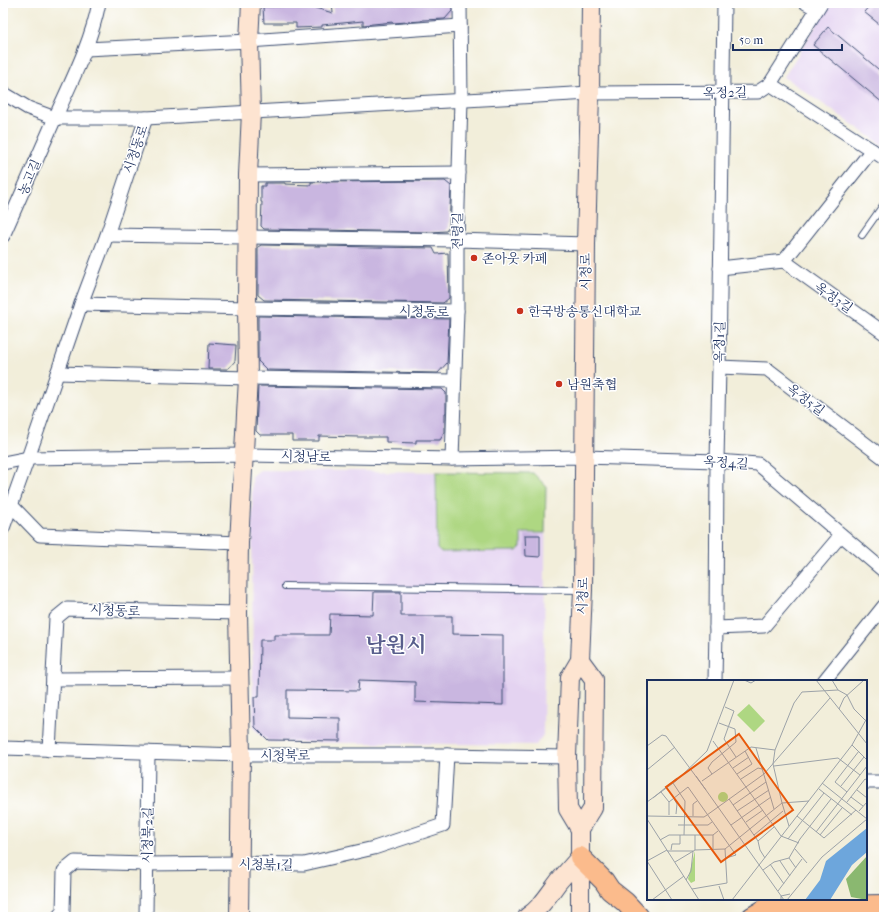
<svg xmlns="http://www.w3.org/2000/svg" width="887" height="920" font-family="'IM FELL French Canon','Noto Serif KR',serif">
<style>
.built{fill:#e4d3f1}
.green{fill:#aed782;stroke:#648370}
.building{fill:#c9b6e0}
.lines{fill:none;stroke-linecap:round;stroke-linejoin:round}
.lane-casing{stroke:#3b4c71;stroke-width:8}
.street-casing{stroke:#3b4c71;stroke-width:15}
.secondary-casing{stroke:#3b4c71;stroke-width:20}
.primary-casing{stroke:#3b4c71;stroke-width:22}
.lane{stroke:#fff;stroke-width:6}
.street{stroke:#fff;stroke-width:13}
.secondary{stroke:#fde4d1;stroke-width:18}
.primary{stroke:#fbbb8c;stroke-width:20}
.poi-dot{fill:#c8321e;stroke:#fff;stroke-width:1.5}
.labels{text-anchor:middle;stroke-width:3;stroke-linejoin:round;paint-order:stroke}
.street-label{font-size:13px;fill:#1b2f5e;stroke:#fff}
.poi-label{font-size:13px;fill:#1b2f5e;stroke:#fff;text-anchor:start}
.town-label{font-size:21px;font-weight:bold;fill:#585e8c;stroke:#fff}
.inset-road{fill:none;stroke:#9ca2a8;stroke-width:1}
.view{fill:#e8590c;fill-opacity:0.15;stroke:#e8590c;stroke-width:2}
.inset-edge{fill:none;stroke:#1b2f5e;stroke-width:2}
</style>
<rect width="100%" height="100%" fill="#fff"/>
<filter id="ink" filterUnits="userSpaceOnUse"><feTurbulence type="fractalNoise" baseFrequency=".025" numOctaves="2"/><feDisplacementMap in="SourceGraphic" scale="8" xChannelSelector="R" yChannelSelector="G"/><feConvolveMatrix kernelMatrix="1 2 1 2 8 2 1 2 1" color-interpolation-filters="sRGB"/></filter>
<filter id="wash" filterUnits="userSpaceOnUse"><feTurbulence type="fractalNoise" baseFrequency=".012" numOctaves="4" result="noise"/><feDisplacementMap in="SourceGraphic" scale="16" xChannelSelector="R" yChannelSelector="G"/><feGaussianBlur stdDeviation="0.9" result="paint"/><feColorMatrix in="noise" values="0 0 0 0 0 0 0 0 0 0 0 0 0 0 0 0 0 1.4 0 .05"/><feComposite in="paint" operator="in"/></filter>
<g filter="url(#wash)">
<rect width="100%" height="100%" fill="#f2eeda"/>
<g class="built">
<path d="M830 3H884V146L784 77Z"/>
<path d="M260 470 533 473 546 486 543 735 536 745 268 742 253 728 252 476Z"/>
</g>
<path class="green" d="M436 472 533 473 546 486 545 533H521V547L517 551 440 552 437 549Z"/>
<g id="blocks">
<g class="building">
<path d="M332 3H452V11L445 19 422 20V21L393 23V22L363 25V21L322 25V27L296 28V23H264L263 7 308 6 333 13Z"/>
<path d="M872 3H884V28L864 12Z"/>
<path d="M828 27 884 74V104L813 45Z"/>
<path d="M445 181 451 186 449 227 446 231 431 232 264 229 261 226 262 202H261V186H265V183H285V184L311 185V182Z"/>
<path d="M261 245 433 248 436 254 448 253 449 298 443 303 264 300 258 295V247Z"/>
<path d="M258 316 449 319 447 363 438 373 267 370 258 361Z"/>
<path d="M209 343 236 345 235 361 228 369H208Z"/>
<path d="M258 386 442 389 446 393V413H445V432L440 440H416V443L386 442V437H359L319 436V441H292V435H260L256 431Z"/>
<path d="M525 535H540V557L526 556Z"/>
<path d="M374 592H401V616H452V634L503 635V705L415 702V682L359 680 358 691 287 690V717L340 718V741L268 740 255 727 254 697H259L260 640H274V635H329L330 614 373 615Z"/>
</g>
</g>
</g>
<g filter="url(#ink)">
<use href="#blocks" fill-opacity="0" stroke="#3b4c71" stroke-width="1"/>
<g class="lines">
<g class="lane-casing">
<g id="lane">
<path d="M862 235 884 204"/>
<path d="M285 586 581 590"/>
</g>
</g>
<g class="street-casing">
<g id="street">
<path d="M99 3C91 43 72 80 55 118H146L590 93 758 92 770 84 884 158"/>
<path d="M806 3 817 9"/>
<path d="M86 49 249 41 460 26"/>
<path d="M770 84 821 3"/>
<path d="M3 93 28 108 55 118 3 236"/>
<path d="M248 175 459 173"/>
<path d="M107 235 457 240 586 244"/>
<path d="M784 261 884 333"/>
<path d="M720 268 784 261 872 150"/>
<path d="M81 304 247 308 457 311"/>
<path d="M719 367 767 369 884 458"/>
<path d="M57 373 248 378 454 381"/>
<path d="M452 459 457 311V240L461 100 460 3"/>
<path d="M3 463 28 458 243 455 452 459 584 457 717 461 758 464 884 571"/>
<path d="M11 505 40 535 239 543"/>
<path d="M3 528 28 458 81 304 107 235 146 118"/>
<path d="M716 628 764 626 841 535"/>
<path d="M53 679 238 678"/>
<path d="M715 681 716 628 717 461 719 367 724 3"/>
<path d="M824 681 884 606"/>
<path d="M3 748 241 755H447L567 757"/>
<path d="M49 750 56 618 67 609 238 613"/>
<path d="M866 782H884"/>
<path d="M58 917 63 911 64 871 75 862 146 864 240 863 304 864 374 848 443 825 447 755"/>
<path d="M146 917 148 752"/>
</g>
</g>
<g class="secondary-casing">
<g id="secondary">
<path d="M580 829 568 809 567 757 570 677 580 660 583 590 586 244 590 93 591 3"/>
<path d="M239 917 241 755 238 613 239 543 248 378 247 308 248 175 251 112 249 41 251 3"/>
<path d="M527 917C541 908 549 894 559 881 566 873 573 865 580 857"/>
<path d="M580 917V829L593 808 594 679 580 660"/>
</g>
</g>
<g class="primary-casing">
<g id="primary">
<path d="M580 857 604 881 610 890 625 902 639 917"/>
<path d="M752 917 769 907 884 905"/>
</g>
</g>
<use href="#lane" class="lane"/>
<use href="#street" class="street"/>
<use href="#secondary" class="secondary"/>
<use href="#primary" class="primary"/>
</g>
</g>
<g class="poi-dot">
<circle cx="474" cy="258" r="4"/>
<circle cx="520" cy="311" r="4"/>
<circle cx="559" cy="384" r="4"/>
</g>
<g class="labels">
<g class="street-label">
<text transform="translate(725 92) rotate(-1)" y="5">옥정2길</text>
<text transform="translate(135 149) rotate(-71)" y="5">시청동로</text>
<text transform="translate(29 177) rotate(-66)" y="5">농고길</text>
<text transform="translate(457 231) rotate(-89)" y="5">전령길</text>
<text transform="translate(585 272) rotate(-90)" y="5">시청로</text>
<text transform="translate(834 297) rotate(35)" y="5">옥정3길</text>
<text transform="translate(424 311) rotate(1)" y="5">시청동로</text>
<text transform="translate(719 342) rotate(-89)" y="5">옥정1길</text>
<text transform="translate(806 399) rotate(37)" y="5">옥정5길</text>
<text transform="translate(306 456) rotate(1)" y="5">시청남로</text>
<text transform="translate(726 462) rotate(4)" y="5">옥정4길</text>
<text transform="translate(582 596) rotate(-88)" y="5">시청로</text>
<text transform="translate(115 610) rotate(2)" y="5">시청동로</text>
<text x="285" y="760">시청북로</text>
<text transform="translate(147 835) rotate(-89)" y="5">시청북2길</text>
<text transform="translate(266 864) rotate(1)" y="5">시청북1길</text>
</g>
<g class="poi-label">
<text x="482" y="263">존아웃 카페</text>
<text x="528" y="316">한국방송통신대학교</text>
<text x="567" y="389">남원축협</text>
</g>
<g class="town-label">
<text x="396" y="652">남원시</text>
</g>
</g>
<g transform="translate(647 680)">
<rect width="220" height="220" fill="#f2eeda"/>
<path d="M102 24 118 41 107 52 90 35ZM71 117a5 5 0 1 1 10 0a5 5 0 1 1-10 0ZM48 171V201L44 203 41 199Z" fill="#aed782"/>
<path d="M220 176V220L204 217 199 199Z" fill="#8ab870"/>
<path d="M220 148V172L205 185 183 220H158L173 200 179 181Z" fill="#6da6dc"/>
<path class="inset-road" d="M97 0 104 3 109 0M169 0 220 64M185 0 191 10 200 15 207 29 220 42M78 27 87 31 77 59 89 77M192 29 197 18 217 0M66 61 134 156 152 163M205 65 220 80M0 66 15 55 19 56 59 110M109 68 127 129M127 86 191 78 213 95M86 88 102 77M0 90 28 67M65 94 61 88 65 82 89 62 88 49 72 43M90 94 105 84 98 71M49 96 137 220M94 99 111 88 115 89M55 101 104 67 128 70M26 103 38 121 37 155M175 103 220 139M194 106 217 77M172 109 205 135M210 110 220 118M14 112 22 122V135M200 112 188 102 212 71M204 117 216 126M6 118 30 98M27 119 30 124 29 134M82 119 111 161 113 170 118 178M162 121 135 123 126 84 128 70 147 23 155 12 191 10M0 122 29 101 60 71 87 0M22 122 41 107 89 175 79 178M200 122 218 99 220 100M86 125 119 102M90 131 122 110M212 131 220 122M0 136 57 137 60 135 117 94 183 18M46 136V124L50 121M150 136 177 158 209 130M0 139 52 220M99 142 116 130M31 145H61L65 142M84 145 124 117M169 152 220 86M48 155V170M107 155 136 131M173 155 195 128M141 159 177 113M13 160 22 155H66M111 161 127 147M66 169V155L71 151M148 169 160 183M24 170 25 164H33V155M20 171H46L44 191 39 200M142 178 149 188M0 181 25 220M0 181 20 170M133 181 143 196M28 182 48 170 78 169 135 123 142 146M123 184 137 204M116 190 127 182 142 178 153 159 184 119M72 206 77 220M45 209 80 203 78 169M131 211 155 179M5 220 37 196M85 220 205 65 220 38M134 220V216L143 214M140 220 175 177 220 139"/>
<path class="view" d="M92 54 146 130 74 182 19 107Z"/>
<rect width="220" height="220" class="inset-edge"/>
</g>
<rect width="887" height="920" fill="none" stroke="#fff" stroke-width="16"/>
<path d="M733 44v6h109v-6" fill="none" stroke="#1b2f5e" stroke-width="2"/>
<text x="739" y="44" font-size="12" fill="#1b2f5e" stroke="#ffffff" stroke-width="3" paint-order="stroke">50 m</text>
</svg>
